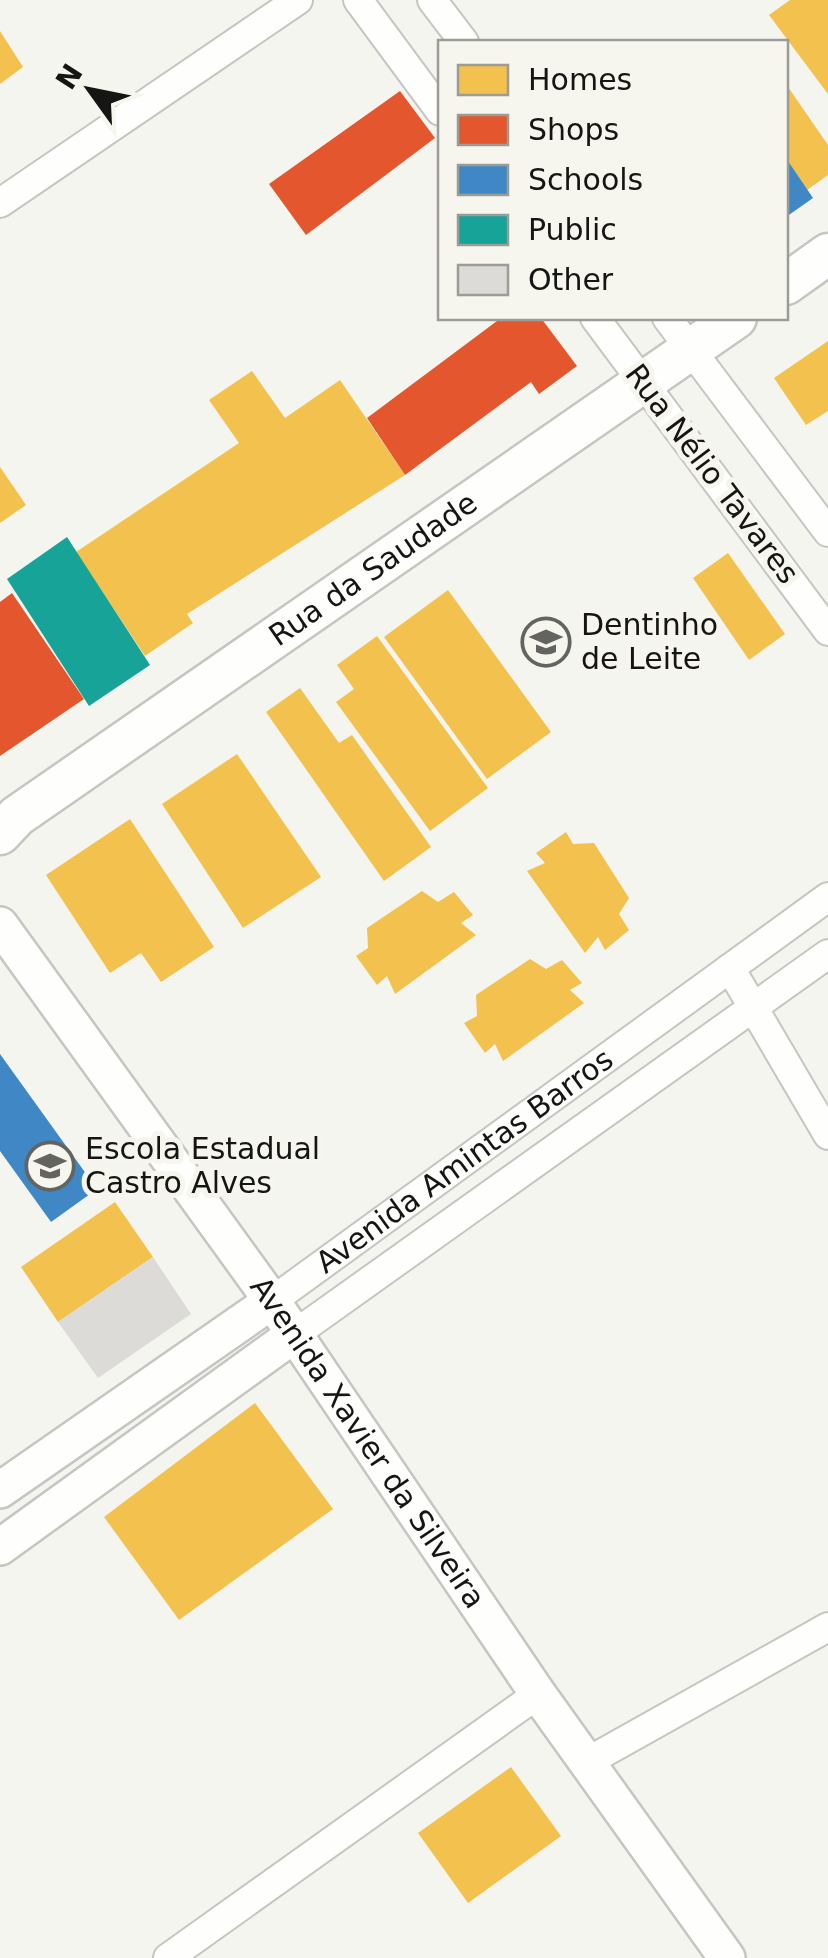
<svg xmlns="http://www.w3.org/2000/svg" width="828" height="1958" font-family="'DejaVu Sans',sans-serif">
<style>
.homes{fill:#f2c14e}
.shops{fill:#e4572e}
.schools{fill:#3f88c5}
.public{fill:#17a398}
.building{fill:#dcdbd8}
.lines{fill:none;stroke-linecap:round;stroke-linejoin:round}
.minor-casing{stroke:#c5c5c1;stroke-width:32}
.tertiary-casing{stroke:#c5c5c1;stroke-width:40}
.secondary-casing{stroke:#c5c5c1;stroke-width:45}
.minor{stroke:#fefefd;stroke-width:28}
.tertiary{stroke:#fefefd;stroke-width:35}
.secondary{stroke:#fefefd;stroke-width:40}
.labels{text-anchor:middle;stroke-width:10;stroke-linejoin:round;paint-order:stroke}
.street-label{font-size:30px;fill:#151513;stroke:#f6f6ef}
.poi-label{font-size:30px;fill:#151513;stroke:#f6f6ef;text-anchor:start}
</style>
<rect width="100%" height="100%" fill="#f5f5f0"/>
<g class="homes">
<path d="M790 0H828V94L769 15Z"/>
<path d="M0 31 23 67 0 84Z"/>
<path d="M786 84 828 145V175L807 190 786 158Z"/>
<path d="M828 341V411L806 425 774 378Z"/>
<path d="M252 371 285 418 340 380 405 475 187 614 193 623 145 656 76 552 239 443 209 400Z"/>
<path d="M0 467 26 505 0 523Z"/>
<path d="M728 553 785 634 749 660 693 578Z"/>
<path d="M448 590 551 732 487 779 384 637Z"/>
<path d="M377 636 488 788 430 831 336 702 354 689 337 665Z"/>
<path d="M300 688 339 743 352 735 431 847 384 881 266 712Z"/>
<path d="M237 754 321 877 243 928 162 804Z"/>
<path d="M130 819 214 947 161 982 141 953 110 973 46 875Z"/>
<path d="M566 832 573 844 594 843 629 898 619 914 629 930 605 950 598 937 585 953 527 871 545 863 536 853Z"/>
<path d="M422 891 438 902 454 892 473 915 461 923 476 935 395 994 387 976 377 985 356 956 368 948 367 928Z"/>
<path d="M530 959 546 969 562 960 582 983 570 990 584 1003 503 1061 495 1044 485 1053 464 1023 477 1016 476 995Z"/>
<path d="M115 1202 153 1257 58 1322 21 1267Z"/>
<path d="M255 1403 333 1509 179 1620 104 1517Z"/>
<path d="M511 1767 561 1836 468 1903 418 1833Z"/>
</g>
<g class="shops">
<path d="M400 91 435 138 306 235 269 184Z"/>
<path d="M501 318H541L577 366 539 394 531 382 405 475 367 418Z"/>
<path d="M12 593 84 699 0 756V602Z"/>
</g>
<g class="schools">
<path d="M786 158 813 198 786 217Z"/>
<path d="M0 1054 97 1189 51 1222 0 1151Z"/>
</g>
<path class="public" d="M67 537 150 665 89 706 7 579Z"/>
<path class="building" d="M153 1257 191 1314 98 1378 58 1322Z"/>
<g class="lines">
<g class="minor-casing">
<g id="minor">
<path d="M358 0 440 111"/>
<path d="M432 0 464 42"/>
<path d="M0 203 298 0"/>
<path d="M595 318 828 631"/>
<path d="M667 318 828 532"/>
<path d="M730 968 828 1135"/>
<path id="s1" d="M272 1301 828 897"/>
<path d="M295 1334 828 954"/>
<path d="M587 1762 828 1627"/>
<path d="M168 1958 538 1694"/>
</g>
</g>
<g class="tertiary-casing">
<g id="tertiary">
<path id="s2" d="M0 925 272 1301 538 1694 727 1958"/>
<path d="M0 1490 272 1301"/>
<path d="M0 1547 295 1334"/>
</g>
</g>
<g class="secondary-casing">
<g id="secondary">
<path d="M786 284 828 254"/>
<path id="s3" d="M0 834 17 816 736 318"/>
</g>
</g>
<use href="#minor" class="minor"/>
<use href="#tertiary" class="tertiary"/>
<use href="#secondary" class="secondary"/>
</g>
<defs>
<g id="school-ring" transform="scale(2.5)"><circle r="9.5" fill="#f6f6ef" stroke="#636360" stroke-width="1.5"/><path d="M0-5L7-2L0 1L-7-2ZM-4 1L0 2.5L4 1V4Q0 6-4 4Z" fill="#636360"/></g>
</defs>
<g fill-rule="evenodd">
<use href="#school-ring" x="546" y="642"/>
<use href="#school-ring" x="50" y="1166"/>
</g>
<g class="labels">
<g class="street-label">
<text transform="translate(712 474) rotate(53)" y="10">Rua Nélio Tavares</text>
<text dy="10" stroke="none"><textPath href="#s3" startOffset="458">Rua da Saudade</textPath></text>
<text dy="10" stroke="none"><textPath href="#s1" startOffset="238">Avenida Amintas Barros</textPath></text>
<text dy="10" stroke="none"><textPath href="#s2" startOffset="635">Avenida Xavier da Silveira</textPath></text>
</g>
<g class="poi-label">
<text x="581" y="635">Dentinho<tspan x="581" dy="34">de Leite</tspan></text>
<text x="85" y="1159">Escola Estadual<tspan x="85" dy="34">Castro Alves</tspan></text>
</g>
</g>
<rect x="438" y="40" width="350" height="280" fill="#f6f6ef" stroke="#9c9c97" stroke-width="2.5"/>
<rect x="458" y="65" width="50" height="30" fill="#f2c14e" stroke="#9c9c97" stroke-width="2.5"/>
<text x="528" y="90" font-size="30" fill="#151513">Homes</text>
<rect x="458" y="115" width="50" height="30" fill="#e4572e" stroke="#9c9c97" stroke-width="2.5"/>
<text x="528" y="140" font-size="30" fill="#151513">Shops</text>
<rect x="458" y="165" width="50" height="30" fill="#3f88c5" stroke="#9c9c97" stroke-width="2.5"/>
<text x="528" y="190" font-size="30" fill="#151513">Schools</text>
<rect x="458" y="215" width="50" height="30" fill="#17a398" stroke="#9c9c97" stroke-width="2.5"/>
<text x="528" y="240" font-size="30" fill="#151513">Public</text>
<rect x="458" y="265" width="50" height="30" fill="#dcdbd8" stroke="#9c9c97" stroke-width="2.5"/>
<text x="528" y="290" font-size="30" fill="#151513">Other</text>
<g transform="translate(90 90) rotate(303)" stroke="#f6f6ef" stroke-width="8" paint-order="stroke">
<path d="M0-8L18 38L0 25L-18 38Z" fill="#151513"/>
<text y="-15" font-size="28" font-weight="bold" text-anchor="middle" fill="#151513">N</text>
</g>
</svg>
